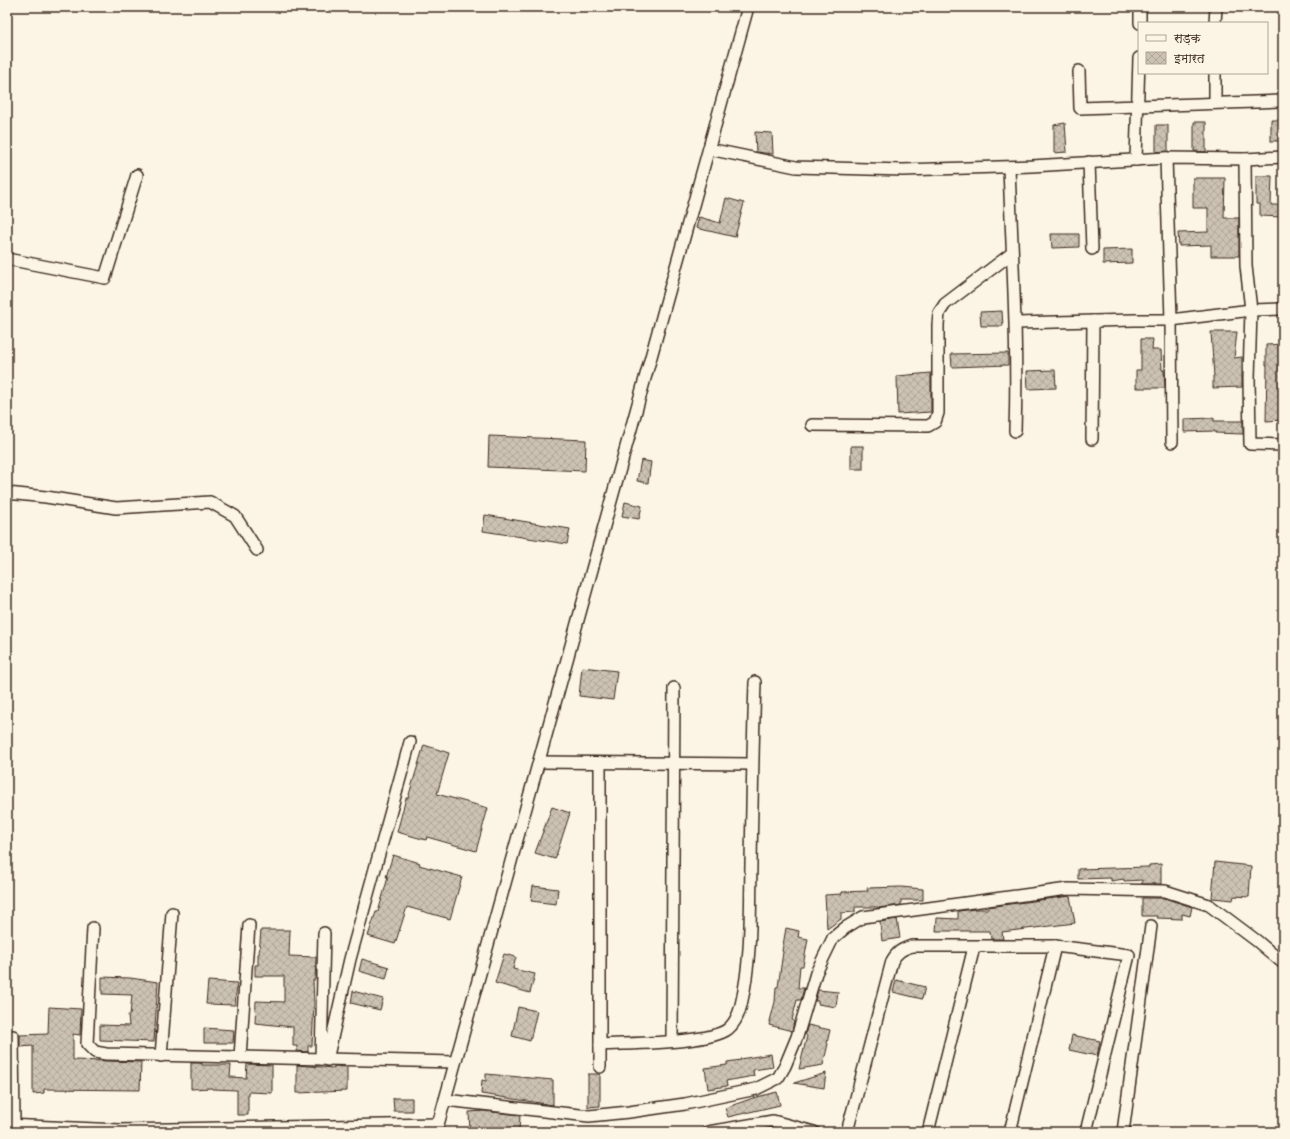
<svg xmlns="http://www.w3.org/2000/svg" width="1290" height="1139" font-family="Dekko,'Playpen Sans Deva',sans-serif">
<style>
.building{fill:url(#building-cross-hatch);stroke:#3b2a1e}
.lines{fill:none;stroke-linecap:round;stroke-linejoin:round}
.street-casing{stroke:#3b2a1e;stroke-width:14}
.street{stroke:#fcf5e5;stroke-width:11}
</style>
<defs>
<pattern id="building-cross-hatch" width="8" height="8" patternUnits="userSpaceOnUse"><rect width="8" height="8" fill="#ccc2b3"/><path d="M0 0l8 8M0 8l8-8" fill="none" stroke="#b0a79a"/></pattern>
</defs>
<rect width="100%" height="100%" fill="#fcf5e5"/>
<filter id="ink" filterUnits="userSpaceOnUse"><feTurbulence type="fractalNoise" baseFrequency=".025" numOctaves="2"/><feDisplacementMap in="SourceGraphic" scale="8" xChannelSelector="R" yChannelSelector="G"/><feConvolveMatrix kernelMatrix="1 2 1 2 8 2 1 2 1" color-interpolation-filters="sRGB"/></filter>
<g filter="url(#ink)">
<g class="building">
<rect x="1271" y="120" width="12" height="21"/>
<path d="M1194 122H1206V152L1194 151Z"/>
<path d="M1065 123 1067 152 1054 153V125Z"/>
<path d="M1156 125H1168V151L1156 152Z"/>
<path d="M755 132 772 133 773 154 756 152Z"/>
<path d="M1256 176H1272L1271 205H1283V217L1260 216V204H1256Z"/>
<path d="M1193 178H1225L1224 218H1239V256H1211V245L1179 246 1178 233 1208 232V208H1193Z"/>
<path d="M726 198 744 203 735 237 696 228 699 217 720 223Z"/>
<path d="M1051 234H1079V247L1052 248Z"/>
<path d="M1132 249V263L1103 264V250Z"/>
<path d="M1002 311 1003 326H981L980 312Z"/>
<path d="M1211 332H1237L1234 358 1242 357V387L1213 388V376H1214Z"/>
<path d="M1141 339H1153L1152 350H1161L1162 370H1164L1165 388H1136V370H1141Z"/>
<path d="M1283 344V420L1266 421 1267 365H1266V345Z"/>
<path d="M1008 353V365L952 367 951 354Z"/>
<path d="M1055 370 1056 388 1028 389 1027 371Z"/>
<path d="M931 373V412L898 414 897 376Z"/>
<path d="M1214 418V421H1243V434L1215 433V431L1184 432V419Z"/>
<path d="M489 436 586 440 585 471 488 467Z"/>
<rect x="851" y="446" width="12" height="23"/>
<path d="M641 460 651 462 648 483 637 481Z"/>
<path d="M625 502 642 506 639 519 622 516Z"/>
<path d="M485 515 570 529 567 544 483 531Z"/>
<path d="M582 667 617 671 613 700 579 696Z"/>
<path d="M424 745 449 753 437 794 488 808 476 851 427 837 426 840 397 832 406 798H408Z"/>
<path d="M552 807 570 813 555 859 535 853Z"/>
<path d="M393 855 420 863 419 865 462 877 450 919 407 907 395 944 368 936 376 912H378L385 888 388 877H386Z"/>
<path d="M1215 862 1251 866 1249 897 1234 896 1233 900 1212 898Z"/>
<path d="M1161 864V884H1142V880L1124 881V879L1111 881V878L1078 879V869L1149 867V865Z"/>
<path d="M533 886 558 889 556 904 531 901Z"/>
<path d="M901 887 923 889V900H901V905L878 908V907H855V912L841 913V919L827 929 825 895 842 894V892L868 891 867 888Z"/>
<path d="M1070 896 1075 923 1002 932 1003 939H991L990 931H936L937 918 958 919V911L976 909H988V907Z"/>
<path d="M1142 898H1164L1192 907 1190 916 1182 914V919L1157 918V916H1142Z"/>
<path d="M897 919 900 938 882 941 880 922Z"/>
<path d="M786 928 799 931 798 937 808 939 803 966H800L798 988H804L801 1000H797L792 1020 794 1021 792 1031 769 1025 775 1002 776 987H778L783 952 782 951Z"/>
<path d="M261 930H290L289 956 316 957 315 980H313L314 1004 312 1046H308V1052L297 1051V1046H293V1027L255 1023 256 1001 284 1002V976H255V965H258V954H259Z"/>
<path d="M504 954 516 957 513 969 535 974 530 993 495 983Z"/>
<path d="M362 959 389 967 386 979 359 971Z"/>
<path d="M102 977 130 978 158 982 154 1042 100 1040V1025L129 1026 128 1015H130L132 995 102 994Z"/>
<path d="M896 980 925 987 922 999 893 992Z"/>
<path d="M208 981 237 983 235 1005 206 1004Z"/>
<path d="M818 990 838 992 836 1007 818 1004V1001H815Z"/>
<path d="M353 991 383 999 380 1010 351 1003Z"/>
<path d="M49 1007 81 1009 80 1035 73 1034V1060L141 1062 140 1090 44 1089V1093L33 1094V1046L20 1047V1035L48 1034Z"/>
<path d="M518 1007 537 1011 530 1041 512 1036Z"/>
<path d="M808 1025 830 1030 827 1043 828 1044 823 1065 799 1069 807 1036 805 1034Z"/>
<path d="M204 1028 234 1030 233 1043H204Z"/>
<path d="M1072 1035 1100 1041 1097 1056 1069 1050Z"/>
<path d="M771 1054 773 1067 753 1070 754 1076 726 1081 727 1086 708 1089 705 1068 727 1065V1062L741 1060 740 1059Z"/>
<path d="M191 1063H202V1065H231L230 1077 246 1078 247 1064 272 1065V1093L248 1092V1115H237V1090L212 1089V1088L191 1089Z"/>
<path d="M297 1065 334 1068V1066L347 1067V1091L297 1093Z"/>
<path d="M826 1073 824 1088 794 1083Z"/>
<path d="M486 1074 553 1080V1105L481 1094 482 1080 486 1081Z"/>
<path d="M588 1074H600V1106L588 1107Z"/>
<path d="M777 1092 780 1105 728 1117 725 1108 753 1098Z"/>
<path d="M393 1098H412V1111H394Z"/>
<path d="M484 1111 520 1115 519 1132H470L469 1112Z"/>
</g>
<g class="lines">
<g class="street-casing">
<g id="street">
<path d="M1140 23V7"/>
<path d="M1215 23 1216 7"/>
<path d="M1079 71 1080 108 1283 101"/>
<path d="M1215 103V73"/>
<path d="M709 149 796 167 903 170 1032 166 1166 158 1245 159 1283 157"/>
<path d="M1166 158 1171 320 1172 442"/>
<path d="M1245 159 1246 266 1251 310 1249 378 1250 444 1283 445"/>
<path d="M1136 160 1139 58"/>
<path d="M1089 162 1092 249"/>
<path d="M1009 167C1012 255 1018 343 1015 431"/>
<path d="M7 259 105 278 137 175"/>
<path d="M1016 323 1134 320H1171L1251 310 1283 309"/>
<path d="M812 425 928 426 935 422 938 413V325L939 313 945 304 1011 254"/>
<path d="M1092 439 1093 321"/>
<path d="M7 493 46 497 116 508 210 502 235 516 257 550"/>
<path d="M539 762 752 764"/>
<path d="M93 928 87 1044 95 1052 106 1054 455 1062"/>
<path d="M13 1036 14 1127"/>
<path d="M672 1041 674 688"/>
<path d="M600 1045C627 1043 709 1044 728 1029 735 1023 739 1014 741 1005 752 959 750 911 751 864 752 803 753 742 755 682"/>
<path d="M161 1056 172 913"/>
<path d="M240 1057 249 925"/>
<path d="M321 1059 324 933"/>
<path d="M327 1060 350 959 410 742"/>
<path d="M600 1067V763"/>
<path d="M445 1100 589 1116 629 1112 685 1104 756 1089 778 1078 785 1066 797 1037 816 973 833 938 845 928 863 917 1068 889 1165 891 1209 905 1257 941 1283 963"/>
<path d="M7 1125 119 1130 438 1124"/>
<path d="M436 1132 748 7"/>
<path d="M708 1132 773 1121 814 1132"/>
<path d="M847 1132 892 961C897 952 902 949 912 946H1055L1129 955 1086 1132"/>
<path d="M928 1132 974 947"/>
<path d="M1010 1132 1055 946"/>
<path d="M1123 1132 1151 926"/>
</g>
</g>
<use href="#street" class="street"/>
</g>
</g>
<rect width="1290" height="1139" fill="none" stroke="#fcf5e5" stroke-width="24"/>
<rect x="12" y="12" width="1266" height="1115" fill="none" stroke="#3b2a1e" stroke-width="1.5" filter="url(#ink)"/>
<rect x="1138" y="22" width="130" height="52" fill="#fcf5e5" stroke="#afa495"/>
<rect x="1146" y="35" width="20" height="6" fill="#fcf5e5" stroke="#afa495"/>
<text x="1174" y="42" font-size="12" fill="#3b2a1e">सड़क</text>
<rect x="1146" y="52" width="20" height="12" fill="url(#building-cross-hatch)" stroke="#afa495"/>
<text x="1174" y="62" font-size="12" fill="#3b2a1e">इमारत</text>
</svg>
